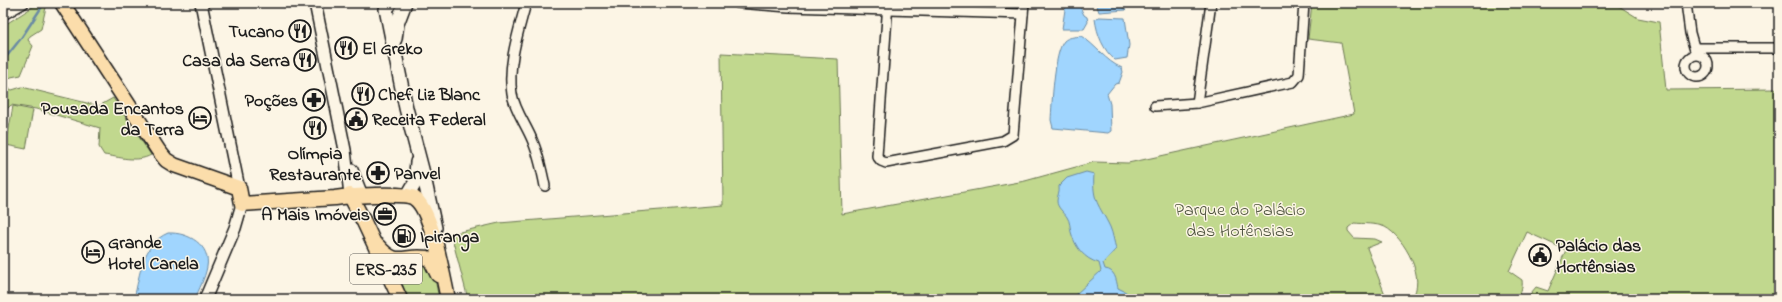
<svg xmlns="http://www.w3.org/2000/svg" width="1782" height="302" font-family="'Indie Flower',sans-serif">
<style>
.green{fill:#c1d88e;stroke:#6e7a55}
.water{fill:#a0d5fe;stroke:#6b8ba4}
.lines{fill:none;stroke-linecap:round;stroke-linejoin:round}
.stream{stroke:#6b8ba4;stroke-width:2.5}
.minor-casing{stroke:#1c1c1c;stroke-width:12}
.tertiary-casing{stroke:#1c1c1c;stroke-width:14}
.secondary-casing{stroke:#1c1c1c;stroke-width:16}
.primary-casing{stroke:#1c1c1c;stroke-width:17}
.minor{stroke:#fcf5e5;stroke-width:9}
.tertiary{stroke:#fcf5e5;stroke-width:11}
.secondary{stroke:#fcf5e5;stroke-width:13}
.primary{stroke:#fbddab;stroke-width:14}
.labels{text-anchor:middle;stroke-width:3;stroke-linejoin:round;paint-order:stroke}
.shield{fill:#fcf5e5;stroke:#5f5d58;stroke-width:1}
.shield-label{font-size:17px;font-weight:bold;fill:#1c1c1c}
.poi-label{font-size:18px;font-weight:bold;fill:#1c1c1c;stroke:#fcf5e5;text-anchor:start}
.park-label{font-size:18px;fill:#4e543e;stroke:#fcf5e5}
</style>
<rect width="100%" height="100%" fill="#fcf5e5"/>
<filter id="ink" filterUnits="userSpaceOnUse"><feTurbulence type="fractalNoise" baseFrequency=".025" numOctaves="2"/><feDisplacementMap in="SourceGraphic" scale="8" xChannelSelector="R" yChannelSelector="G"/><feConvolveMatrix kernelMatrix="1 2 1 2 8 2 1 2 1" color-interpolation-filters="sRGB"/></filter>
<g filter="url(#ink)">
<g class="green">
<path d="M39 3H47L41 29 30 36 28 40 33 46 21 75 11 77 6 82 8 88 12 90 22 87 99 106 113 98 151 155C137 163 119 157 104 155L99 147 100 128 36 109 11 105 3 113V26Z"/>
<path d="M1312 3H1614L1638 18 1659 22 1666 90 1779 89V299H1526L1536 287 1548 291 1566 250 1527 232 1509 271 1522 280C1523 288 1521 293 1515 299H1411C1428 280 1404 237 1385 227 1376 223 1363 224 1354 223L1348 228V231L1354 238 1375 239 1382 242 1367 248 1386 297 1385 299H468L451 234 499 223 723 205 721 53 838 59 842 214 1025 181 1094 162 1128 163 1354 114 1341 43 1308 39Z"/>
<path d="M13 106 33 110 26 149 6 145Z"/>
<path d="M425 262 433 269 439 299H408L397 270 401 266Z"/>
</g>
<g class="water">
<path d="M1066 3H1080V7L1084 15 1087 17 1088 22 1084 29H1062Z"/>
<path d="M1096 3H1118L1126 10 1099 12Z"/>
<path d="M1099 17 1125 18 1129 45 1127 58 1115 60C1103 50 1097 34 1095 19Z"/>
<path d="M1081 36C1096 45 1105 61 1122 68L1123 72 1119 83 1115 84 1107 94 1110 104 1111 131 1108 133 1053 128 1051 120C1052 104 1054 53 1064 41 1068 37 1075 37 1081 36Z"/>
<path d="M1086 172 1094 174C1092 202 1099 204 1110 227 1113 234 1114 242 1116 249L1103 263 1105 269C1115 270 1116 279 1118 288L1126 292 1130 299H1075V295L1101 271 1099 263C1084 259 1075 247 1071 232 1070 228 1070 221 1067 217 1064 212 1057 208 1057 201 1057 196 1060 192 1059 186L1067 178Z"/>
<path d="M168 233C188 232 211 245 207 267 205 278 199 289 195 299H134C140 274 142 244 168 233Z"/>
</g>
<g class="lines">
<path class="stream" d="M3 61 22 37 43 5"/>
<g class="minor-casing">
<g id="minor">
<path d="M526 3C519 30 507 65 512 94 515 111 527 126 533 142 539 156 542 171 545 186"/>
<path d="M738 3 788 7 1023 14"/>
<path d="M888 3 877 156 881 161 886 163 1003 141 1013 135 1024 3"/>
<path d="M1686 3 1690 33 1696 54"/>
<path d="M3 15 24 3"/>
<path d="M1695 48H1779"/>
<circle cx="1697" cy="66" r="11"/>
<path d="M1197 103 1211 3"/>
<path d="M1155 106 1197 103 1293 82 1299 75 1304 3"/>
</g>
</g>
<g class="tertiary-casing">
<g id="tertiary">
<path d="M201 3 239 188"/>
<path d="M315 3 345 150 350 195"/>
<path d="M352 170 362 195"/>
<path d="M205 299 235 228 242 204"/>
</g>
</g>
<g class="secondary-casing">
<g id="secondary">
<path d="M391 3 386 9 406 108 424 177 435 228"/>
<path d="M395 39 397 24 405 3"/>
<path d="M408 195 415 183 417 162"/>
</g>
</g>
<g class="primary-casing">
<g id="primary">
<path d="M62 3 158 150 166 160 174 165 239 188 242 204 335 198C347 196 405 192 414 198 432 209 443 277 448 299"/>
<path d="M350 195 364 222 400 299"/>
<path d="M378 246C398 269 403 254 427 258L431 261 438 275"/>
</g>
</g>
<use href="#minor" class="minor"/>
<use href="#tertiary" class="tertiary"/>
<use href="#secondary" class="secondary"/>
<use href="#primary" class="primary"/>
</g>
</g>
<defs>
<g id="restaurant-ring" transform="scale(1.15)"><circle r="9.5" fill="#fcf5e5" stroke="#1c1c1c" stroke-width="1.5"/><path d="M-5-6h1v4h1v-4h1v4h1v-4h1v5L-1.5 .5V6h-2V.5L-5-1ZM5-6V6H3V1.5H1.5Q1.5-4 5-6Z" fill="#1c1c1c"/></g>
<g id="pharmacy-ring" transform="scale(1.15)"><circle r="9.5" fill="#fcf5e5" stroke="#1c1c1c" stroke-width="1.5"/><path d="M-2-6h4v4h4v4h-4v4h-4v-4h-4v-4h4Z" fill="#1c1c1c"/></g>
<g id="hotel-ring" transform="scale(1.15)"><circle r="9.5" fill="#fcf5e5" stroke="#1c1c1c" stroke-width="1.5"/><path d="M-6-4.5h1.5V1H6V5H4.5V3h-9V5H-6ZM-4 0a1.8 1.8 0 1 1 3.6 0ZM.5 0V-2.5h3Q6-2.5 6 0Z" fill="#1c1c1c"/></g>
<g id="civic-ring" transform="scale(1.15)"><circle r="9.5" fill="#fcf5e5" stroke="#1c1c1c" stroke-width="1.5"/><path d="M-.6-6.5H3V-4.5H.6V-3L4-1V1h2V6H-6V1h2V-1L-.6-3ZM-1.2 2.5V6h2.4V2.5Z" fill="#1c1c1c"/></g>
<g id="office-ring" transform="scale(1.15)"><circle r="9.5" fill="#fcf5e5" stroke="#1c1c1c" stroke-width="1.5"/><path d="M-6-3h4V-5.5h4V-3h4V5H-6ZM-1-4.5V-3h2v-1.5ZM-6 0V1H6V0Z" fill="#1c1c1c"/></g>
<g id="fuel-ring" transform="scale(1.15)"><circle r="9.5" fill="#fcf5e5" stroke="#1c1c1c" stroke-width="1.5"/><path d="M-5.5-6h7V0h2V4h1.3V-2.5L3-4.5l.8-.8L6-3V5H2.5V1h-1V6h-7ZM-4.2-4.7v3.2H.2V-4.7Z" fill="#1c1c1c"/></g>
</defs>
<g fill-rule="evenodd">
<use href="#restaurant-ring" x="300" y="31"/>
<use href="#restaurant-ring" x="346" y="48"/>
<use href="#restaurant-ring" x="305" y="60"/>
<use href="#restaurant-ring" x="363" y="94"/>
<use href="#pharmacy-ring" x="314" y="100"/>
<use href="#hotel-ring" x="200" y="118"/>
<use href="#civic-ring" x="356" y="119"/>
<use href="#restaurant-ring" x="315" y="128"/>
<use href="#pharmacy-ring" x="378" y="173"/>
<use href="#office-ring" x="385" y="214"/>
<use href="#fuel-ring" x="404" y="236"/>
<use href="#hotel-ring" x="93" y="252"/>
<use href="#civic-ring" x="1540" y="255"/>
</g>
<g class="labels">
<rect class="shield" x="350" y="254" width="72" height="30" rx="3"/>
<g class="shield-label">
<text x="386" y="275">ERS-235</text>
</g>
<g class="poi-label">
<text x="284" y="37" text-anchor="end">Tucano</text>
<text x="362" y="54">El Greko</text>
<text x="290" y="66" text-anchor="end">Casa da Serra</text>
<text x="378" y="100">Chef Liz Blanc</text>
<text x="298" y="106" text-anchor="end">Poções</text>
<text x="184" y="114" text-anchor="end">Pousada Encantos<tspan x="184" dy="21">da Terra</tspan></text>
<text x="372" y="125">Receita Federal</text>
<text x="315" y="159" text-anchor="middle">Olímpia<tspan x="315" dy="21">Restaurante</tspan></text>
<text x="394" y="179">Panvel</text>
<text x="370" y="220" text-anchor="end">A Mais Imóveis</text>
<text x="420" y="242">Ipiranga</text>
<text x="108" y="248">Grande<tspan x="108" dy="21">Hotel Canela</tspan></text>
<text x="1556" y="251">Palácio das<tspan x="1556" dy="21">Hortênsias</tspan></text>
</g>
<g class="park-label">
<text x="1240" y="215">Parque do Palácio<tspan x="1240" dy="21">das Hotênsias</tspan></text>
</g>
</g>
<rect width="1782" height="302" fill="none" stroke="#fcf5e5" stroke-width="16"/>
<rect x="8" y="8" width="1766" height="286" fill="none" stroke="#1c1c1c" stroke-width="1.5" filter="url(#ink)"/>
</svg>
